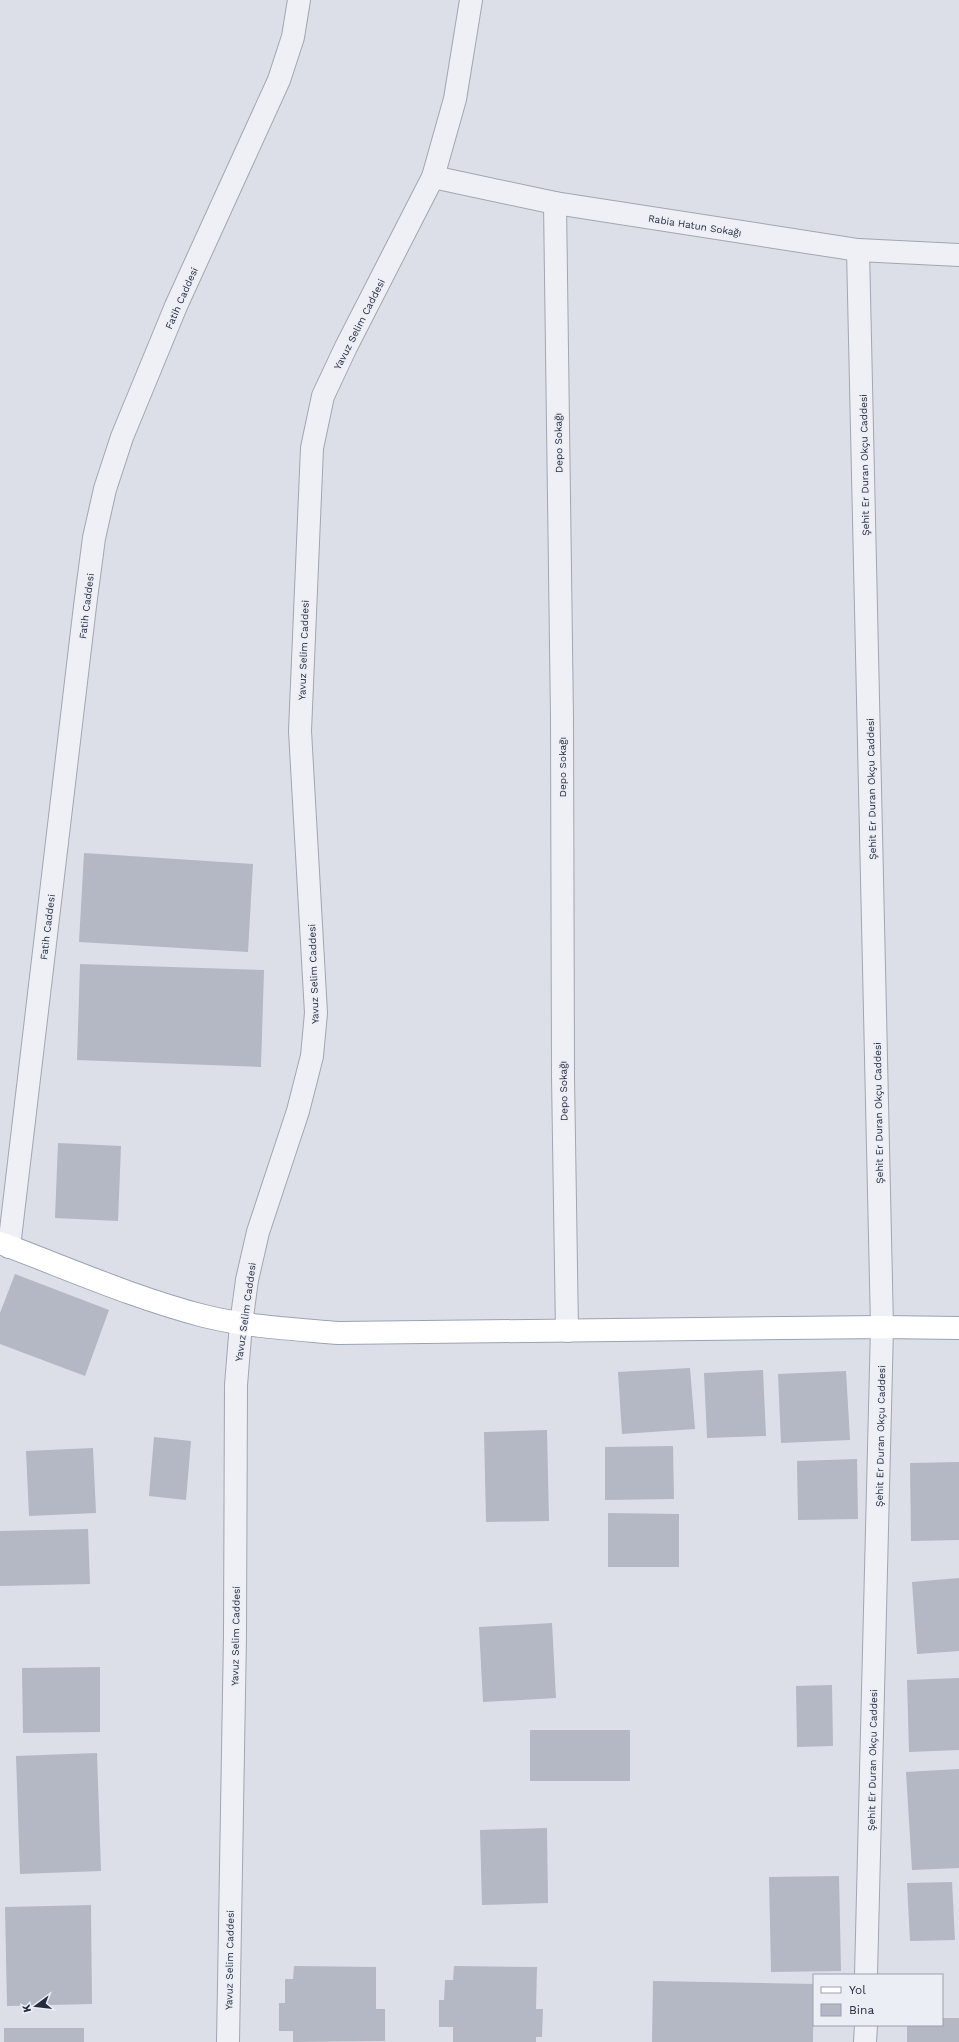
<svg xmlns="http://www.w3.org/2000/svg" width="959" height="2042" font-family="'Work Sans',sans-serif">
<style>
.building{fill:#b3b8c4}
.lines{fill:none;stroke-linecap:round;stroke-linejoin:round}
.minor-casing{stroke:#a1a6b1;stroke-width:24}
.major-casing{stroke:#9aa3b3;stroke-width:24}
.minor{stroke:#eff0f5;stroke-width:22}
.major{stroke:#fff;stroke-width:22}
.labels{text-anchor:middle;stroke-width:3;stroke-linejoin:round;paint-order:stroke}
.street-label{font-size:10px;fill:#252c3e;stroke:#ebeef5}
</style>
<rect width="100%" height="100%" fill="#dcdfe7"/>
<g class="building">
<path d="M84 853 253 864 248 952 79 942Z"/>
<path d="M80 964 264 970 261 1067 77 1060Z"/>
<path d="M58 1143 121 1146 118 1221 55 1218Z"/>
<path d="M15 1274 109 1310 85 1376 0 1344V1313Z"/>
<path d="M690 1368 695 1429 622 1434 618 1372Z"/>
<path d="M763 1370 766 1436 707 1438 704 1373Z"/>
<path d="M846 1371 850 1440 781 1443 778 1374Z"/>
<path d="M547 1430 549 1521 486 1522 484 1432Z"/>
<path d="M154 1437 191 1441 186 1500 149 1496Z"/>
<path d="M673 1446 674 1499 605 1500V1447Z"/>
<path d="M93 1448 96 1513 29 1516 26 1451Z"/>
<path d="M857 1459 858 1519 798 1520 797 1461Z"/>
<path d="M959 1462V1540L911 1541 910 1463Z"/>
<path d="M608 1513 679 1514V1567H608Z"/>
<path d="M88 1529 90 1584 0 1586V1531Z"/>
<path d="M959 1578V1651L917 1654 912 1582Z"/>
<path d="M552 1623 556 1698 483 1702 479 1627Z"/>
<path d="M100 1667V1732L23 1733 22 1668Z"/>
<path d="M959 1678V1750L909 1752 907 1680Z"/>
<path d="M832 1685 833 1746 797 1747 796 1686Z"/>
<rect x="530" y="1730" width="100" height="51"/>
<path d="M97 1753 101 1871 20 1874 16 1756Z"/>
<path d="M959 1769V1868L912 1870 906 1772Z"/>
<path d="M547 1828 548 1903 482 1905 480 1830Z"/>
<path d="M839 1876 841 1971 771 1972 769 1877Z"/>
<path d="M952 1882 955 1940 910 1941 907 1883Z"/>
<path d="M91 1905 92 2004 7 2006 5 1907Z"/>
<path d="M294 1966 376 1967V2009H385V2041L293 2042V2031H279V2003H285V1979H293Z"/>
<path d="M454 1966 537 1967 536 2009H543L542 2037H536V2042H453V2027H439V2000H444L445 1980H453Z"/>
<path d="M653 1981 814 1984 813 2042H652Z"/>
<path d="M942 2018H959V2042H907V2025H942Z"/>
<rect x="4" y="2028" width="80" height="14"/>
</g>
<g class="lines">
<g class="minor-casing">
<g id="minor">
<path d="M433 177 555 203 858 250 959 255"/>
<path d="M555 203 562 718 563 1076 567 1331"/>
<path d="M858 250 882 1327 866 1975"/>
<path d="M9 1247 85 606 94 538 105 489 122 437 176 306 279 80 293 37 299 0"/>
<path d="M228 2042 235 1635 236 1385 241 1324 247 1280 258 1232 298 1111 312 1056 316 1013 300 731 312 448 323 396 346 347 433 177 455 99 471 0"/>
<path d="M865 2042 866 2025"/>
</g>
</g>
<g class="major-casing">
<path id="major" d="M0 1243C67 1268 134 1298 204 1316 248 1327 294 1329 339 1333L882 1327 959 1328"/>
</g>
<use href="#minor" class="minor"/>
<use href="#major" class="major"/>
</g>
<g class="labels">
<g class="street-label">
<text transform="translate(695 225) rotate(9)" y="4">Rabia Hatun Sokağı</text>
<text transform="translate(181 298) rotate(-66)" y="4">Fatih Caddesi</text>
<text transform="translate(359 324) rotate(-63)" y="4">Yavuz Selim Caddesi</text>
<text transform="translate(558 443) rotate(-91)" y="4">Depo Sokağı</text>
<text transform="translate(864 465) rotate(-91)" y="4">Şehit Er Duran Okçu Caddesi</text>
<text transform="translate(86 606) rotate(-83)" y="4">Fatih Caddesi</text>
<text transform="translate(303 650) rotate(-88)" y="4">Yavuz Selim Caddesi</text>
<text transform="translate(562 767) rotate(-90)" y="4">Depo Sokağı</text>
<text transform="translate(871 789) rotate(-91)" y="4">Şehit Er Duran Okçu Caddesi</text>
<text transform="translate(47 927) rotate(-83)" y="4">Fatih Caddesi</text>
<text transform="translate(313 974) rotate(-92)" y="4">Yavuz Selim Caddesi</text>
<text transform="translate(563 1091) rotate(-91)" y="4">Depo Sokağı</text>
<text transform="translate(878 1113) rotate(-91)" y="4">Şehit Er Duran Okçu Caddesi</text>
<text transform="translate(245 1312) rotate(-82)" y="4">Yavuz Selim Caddesi</text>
<text transform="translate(880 1436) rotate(-89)" y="4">Şehit Er Duran Okçu Caddesi</text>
<text transform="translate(235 1636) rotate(-89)" y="4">Yavuz Selim Caddesi</text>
<text transform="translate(872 1760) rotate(-89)" y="4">Şehit Er Duran Okçu Caddesi</text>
<text transform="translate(229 1960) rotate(-89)" y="4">Yavuz Selim Caddesi</text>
</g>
</g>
<rect x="813" y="1974" width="130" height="52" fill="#ebeef5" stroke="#9ca0ac"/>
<rect x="821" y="1987" width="20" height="6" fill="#ffffff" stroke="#9ca0ac"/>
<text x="849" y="1994" font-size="12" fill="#252c3e">Yol</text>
<rect x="821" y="2004" width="20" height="12" fill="#b3b8c4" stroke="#9ca0ac"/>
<text x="849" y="2014" font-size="12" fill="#252c3e">Bina</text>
<g transform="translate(36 2006) rotate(255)" stroke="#ebeef5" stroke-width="3" paint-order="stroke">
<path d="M0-3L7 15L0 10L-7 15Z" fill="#252c3e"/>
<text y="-6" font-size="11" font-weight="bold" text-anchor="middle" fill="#252c3e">K</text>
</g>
</svg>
